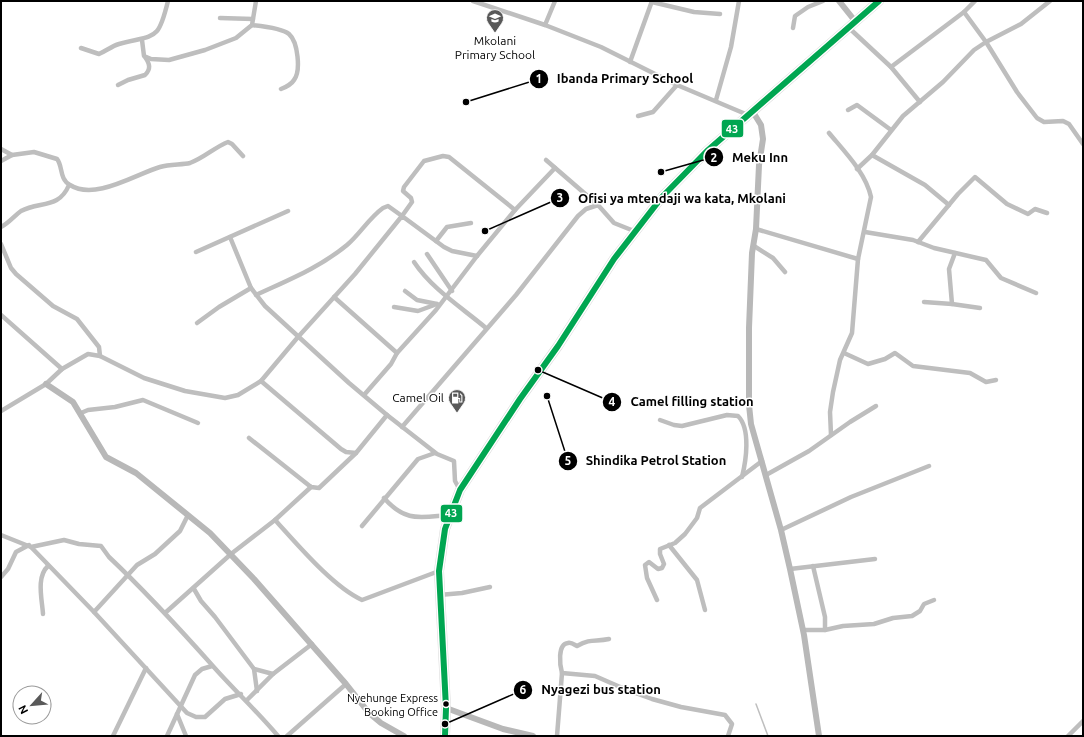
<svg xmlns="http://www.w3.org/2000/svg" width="1084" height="737" font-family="Ubuntu,sans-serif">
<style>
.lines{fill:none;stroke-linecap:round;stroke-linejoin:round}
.stream{stroke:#bfbfbf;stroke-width:1.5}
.highway-casing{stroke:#dbdbdb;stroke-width:10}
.street{stroke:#bebebe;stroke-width:4.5}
.secondary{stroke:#b8b8b8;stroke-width:6}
.highway{stroke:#bebebe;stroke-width:8}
.bus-1-casing{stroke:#fff;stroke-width:9}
.bus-1{stroke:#00a651;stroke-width:6}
.bus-dot{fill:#000;stroke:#fff;stroke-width:1.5}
.labels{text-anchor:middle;stroke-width:3;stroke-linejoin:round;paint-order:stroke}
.bus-label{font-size:11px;fill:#000;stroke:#fff;text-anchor:end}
.poi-label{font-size:12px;fill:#000;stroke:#fff}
.leader{fill:none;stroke:#000;stroke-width:1.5}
.callout-dot{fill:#000;stroke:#fff;stroke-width:1.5}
.mark-label{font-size:12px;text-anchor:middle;font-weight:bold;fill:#fff}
.callout-label{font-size:13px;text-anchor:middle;font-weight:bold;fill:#000;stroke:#fff;stroke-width:3;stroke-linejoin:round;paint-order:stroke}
.line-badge{stroke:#fff;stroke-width:1.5}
.badge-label{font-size:11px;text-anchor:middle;font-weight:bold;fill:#fff}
</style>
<rect width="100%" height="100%" fill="#fff"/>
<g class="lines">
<path class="stream" d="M756 704 768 736"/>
<g class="highway-casing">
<path id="highway" d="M445 736 446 708 439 571 445 529 460 490 520 399 558 346 614 259 662 197 707 151 879 1"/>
</g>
<g class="street">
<path d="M473 1 545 25 601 47 677 85 748 115"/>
<path d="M652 2 694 12 720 14"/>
<path d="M964 12 986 42 1017 92 1037 118 1044 122 1063 121 1069 124 1083 144"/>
<path d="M220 18 253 19"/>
<path d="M252 25C261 26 282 28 289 34 298 42 301 71 294 80 291 85 286 87 281 89"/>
<path d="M545 25 555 1"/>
<path d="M848 27 891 67 920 102"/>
<path d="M793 28 795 16 808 7 823 1"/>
<path d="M142 40 144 56 151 59 169 60 205 50 236 38 252 25 256 1"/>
<path d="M81 48 99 54C106 51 112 46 119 44 156 34 158 42 168 1"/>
<path d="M630 62 652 1"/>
<path d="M891 67 964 12 975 1"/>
<path d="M118 85 128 80 145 75C151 69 150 64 145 57"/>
<path d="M716 100 731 47 739 1"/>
<path d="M848 110 857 105 891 130"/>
<path d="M638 116 653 112 677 85"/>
<path d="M829 133C844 151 866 173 871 197L858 259 852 333 840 360 833 392 830 412 831 435"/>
<path d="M1 149 12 155 34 152 57 159C63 166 59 179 70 185 95 201 136 174 160 167 170 164 182 165 190 163 204 158 215 147 228 142L232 144 243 156"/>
<path d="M872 155 925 185 949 205"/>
<path d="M546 160 598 205 614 223 634 231"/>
<path d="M1 161 12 155"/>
<path d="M857 169 872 155 903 116 943 82 974 50 986 42 1021 24 1050 1"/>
<path d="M1 227C9 223 14 216 21 211 40 201 59 209 69 185"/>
<path d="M756 229 858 259"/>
<path d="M865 232 913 240 934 248 986 260 1001 278 1036 293"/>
<path d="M230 237 251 288 265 306 349 383 387 415 437 454 454 461 455 481 460 490"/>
<path d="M436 241 447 227 471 223"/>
<path d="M918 242 958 194 975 177 1007 204 1028 214 1035 209 1047 213"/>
<path d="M1 244 11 268 16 274 53 306 77 319 99 347 100 356"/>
<path d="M754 246 773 258 785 272"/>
<path d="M196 252 288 211"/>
<path d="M427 254 452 291"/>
<path d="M414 262C432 289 461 307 486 328"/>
<path d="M405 291 417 300 437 304"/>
<path d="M256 295C288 280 319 268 347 245 360 234 369 218 383 208L388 206 402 216 412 202 411 198 403 191 404 187 424 161 443 156 449 157 515 210"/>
<path d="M334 297 397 353"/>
<path d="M924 302 952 304 980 308"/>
<path d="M952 304 949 269 955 253"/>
<path d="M394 307 418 311 437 304"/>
<path d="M1 315 62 369"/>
<path d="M197 323 219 307 251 288"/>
<path d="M844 353 868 364 885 359 895 353 913 366 970 373 986 382 996 380"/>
<path d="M261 381 341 449 346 452 356 453"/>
<path d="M364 395 391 364 397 353 436 310 477 256 515 210 555 168"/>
<path d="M1 411 46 384 62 369 88 354 100 356 144 378 185 391 225 398 238 395 261 381 298 337 355 274 402 216 444 247 452 251 477 256"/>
<path d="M81 413 88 410 115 407 143 400 198 423"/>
<path d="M660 420 674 425 682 426 727 415 738 416C751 429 746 461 742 477"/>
<path d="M402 427 516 295 578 216 586 209 598 205"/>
<path d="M249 438 311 487 319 488 356 453 387 415"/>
<path d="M766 475 809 451 850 422 876 406"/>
<path d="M384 498C406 523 420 517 450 515"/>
<path d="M188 515 180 531 155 554 137 565 94 612 187 713 196 717H205L225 699 241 694"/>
<path d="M275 520C297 544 333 587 362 600L439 571"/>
<path d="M362 526 418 459 435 453"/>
<path d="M781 530 851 497 929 466"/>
<path d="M1 535 31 547 94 612"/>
<path d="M669 545 697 580 705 610"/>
<path d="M31 547 64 540 79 544 101 546 109 557C145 591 179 628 212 665 233 689 257 711 278 736"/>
<path d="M813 566 825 617V630"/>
<path d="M790 569 875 559"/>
<path d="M1 577 8 569 16 552 29 545"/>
<path d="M194 589 201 601 215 617 254 669 273 674"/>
<path d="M439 595 462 593 490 587"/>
<path d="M657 600 647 578 645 565 649 562 658 569 662 568 664 564 660 554V549L675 543 685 534 697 518 700 508 762 461"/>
<path d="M165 613 231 554 275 520 311 487"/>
<path d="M43 614C42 599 36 577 48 566"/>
<path d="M803 630H825L843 626 874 624 893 618 912 616 920 611 924 604 934 600"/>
<path d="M254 669 257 691"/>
<path d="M562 673C560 666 557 644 568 643 571 642 575 645 577 646 591 638 595 642 609 639"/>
<path d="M247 700 273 674 312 644"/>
<path d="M177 714 186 736"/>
<path d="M113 736 146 668"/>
<path d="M167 736 195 675 202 669 212 666"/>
<path d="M287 736 346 684"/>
<path d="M557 736 562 673 595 676 627 690 652 699 681 707 725 715 732 724 728 736"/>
<path d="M1068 736 1083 721"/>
</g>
<g class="secondary">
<path d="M839 1 855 21"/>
<path d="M753 112 761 125 763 139 759 165 756 229 752 253 749 328V405L751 424 781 530 790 569 804 635 819 736"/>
<path d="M46 384 73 402 106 457 136 473 210 533 254 579 346 684 369 713 381 723 404 736"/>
<path d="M446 708 503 729 533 736"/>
</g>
<use href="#highway" class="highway"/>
<g class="bus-1-casing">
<path id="bus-1" d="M445 736 446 708 439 571 445 529 460 490 520 399 558 346 614 259 662 197 707 151 879 1"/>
</g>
<use href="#bus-1" class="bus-1"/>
</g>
<defs>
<g id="school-pin" transform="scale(0.9)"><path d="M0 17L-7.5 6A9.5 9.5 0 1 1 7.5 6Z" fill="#595959" stroke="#fff"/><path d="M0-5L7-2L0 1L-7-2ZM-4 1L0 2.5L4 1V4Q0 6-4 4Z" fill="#fff"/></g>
<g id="fuel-pin" transform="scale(0.9)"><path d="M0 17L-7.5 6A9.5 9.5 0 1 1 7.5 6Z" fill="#595959" stroke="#fff"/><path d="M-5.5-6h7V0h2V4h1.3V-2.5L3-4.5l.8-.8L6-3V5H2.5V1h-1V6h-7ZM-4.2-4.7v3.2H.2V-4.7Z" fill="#fff"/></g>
</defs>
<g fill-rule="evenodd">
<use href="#school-pin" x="495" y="18"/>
<use href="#fuel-pin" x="457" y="398"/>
</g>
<circle class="bus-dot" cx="446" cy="704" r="3.5"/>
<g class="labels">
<g class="bus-label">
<text x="438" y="702">Nyehunge Express<tspan x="438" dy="14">Booking Office</tspan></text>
</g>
<g class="poi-label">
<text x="495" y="45">Mkolani<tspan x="495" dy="14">Primary School</tspan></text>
<text x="444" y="402" text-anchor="end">Camel Oil</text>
</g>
</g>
<path class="leader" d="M466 102L539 79M661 172L714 157M485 231L560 198M538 370L612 402M547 396L568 461M445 724L523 690"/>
<g class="callout-dot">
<circle cx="466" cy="102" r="4"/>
<circle cx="661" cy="172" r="4"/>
<circle cx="485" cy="231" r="4"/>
<circle cx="538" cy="370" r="4"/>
<circle cx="547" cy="396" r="4"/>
<circle cx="445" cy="724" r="4"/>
<circle cx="539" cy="79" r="10"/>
<circle cx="714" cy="157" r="10"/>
<circle cx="560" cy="198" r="10"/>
<circle cx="612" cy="402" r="10"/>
<circle cx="568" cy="461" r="10"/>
<circle cx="523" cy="690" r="10"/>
</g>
<g class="mark-label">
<text x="539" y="83">1</text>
<text x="714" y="162">2</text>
<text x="560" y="202">3</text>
<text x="612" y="406">4</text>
<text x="568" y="465">5</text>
<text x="523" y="694">6</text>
</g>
<g class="callout-label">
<text x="625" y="83">Ibanda Primary School</text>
<text x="760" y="162">Meku Inn</text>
<text x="682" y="203">Ofisi ya mtendaji wa kata, Mkolani</text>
<text x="692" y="406">Camel filling station</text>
<text x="656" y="465">Shindika Petrol Station</text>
<text x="601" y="694">Nyagezi bus station</text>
</g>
<g class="line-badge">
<rect x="721" y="119" width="23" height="19" rx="4" fill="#00a651"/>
<rect x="440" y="504" width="23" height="19" rx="4" fill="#00a651"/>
</g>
<g class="badge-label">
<text x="732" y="133">43</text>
<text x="451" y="517">43</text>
</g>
<rect width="1084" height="737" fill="none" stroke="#000000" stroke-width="4"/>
<g transform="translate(32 705) rotate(243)"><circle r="19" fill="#ffffff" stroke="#999999"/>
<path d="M0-3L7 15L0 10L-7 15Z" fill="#595959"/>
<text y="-6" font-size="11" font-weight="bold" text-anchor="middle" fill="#000000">N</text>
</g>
</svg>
